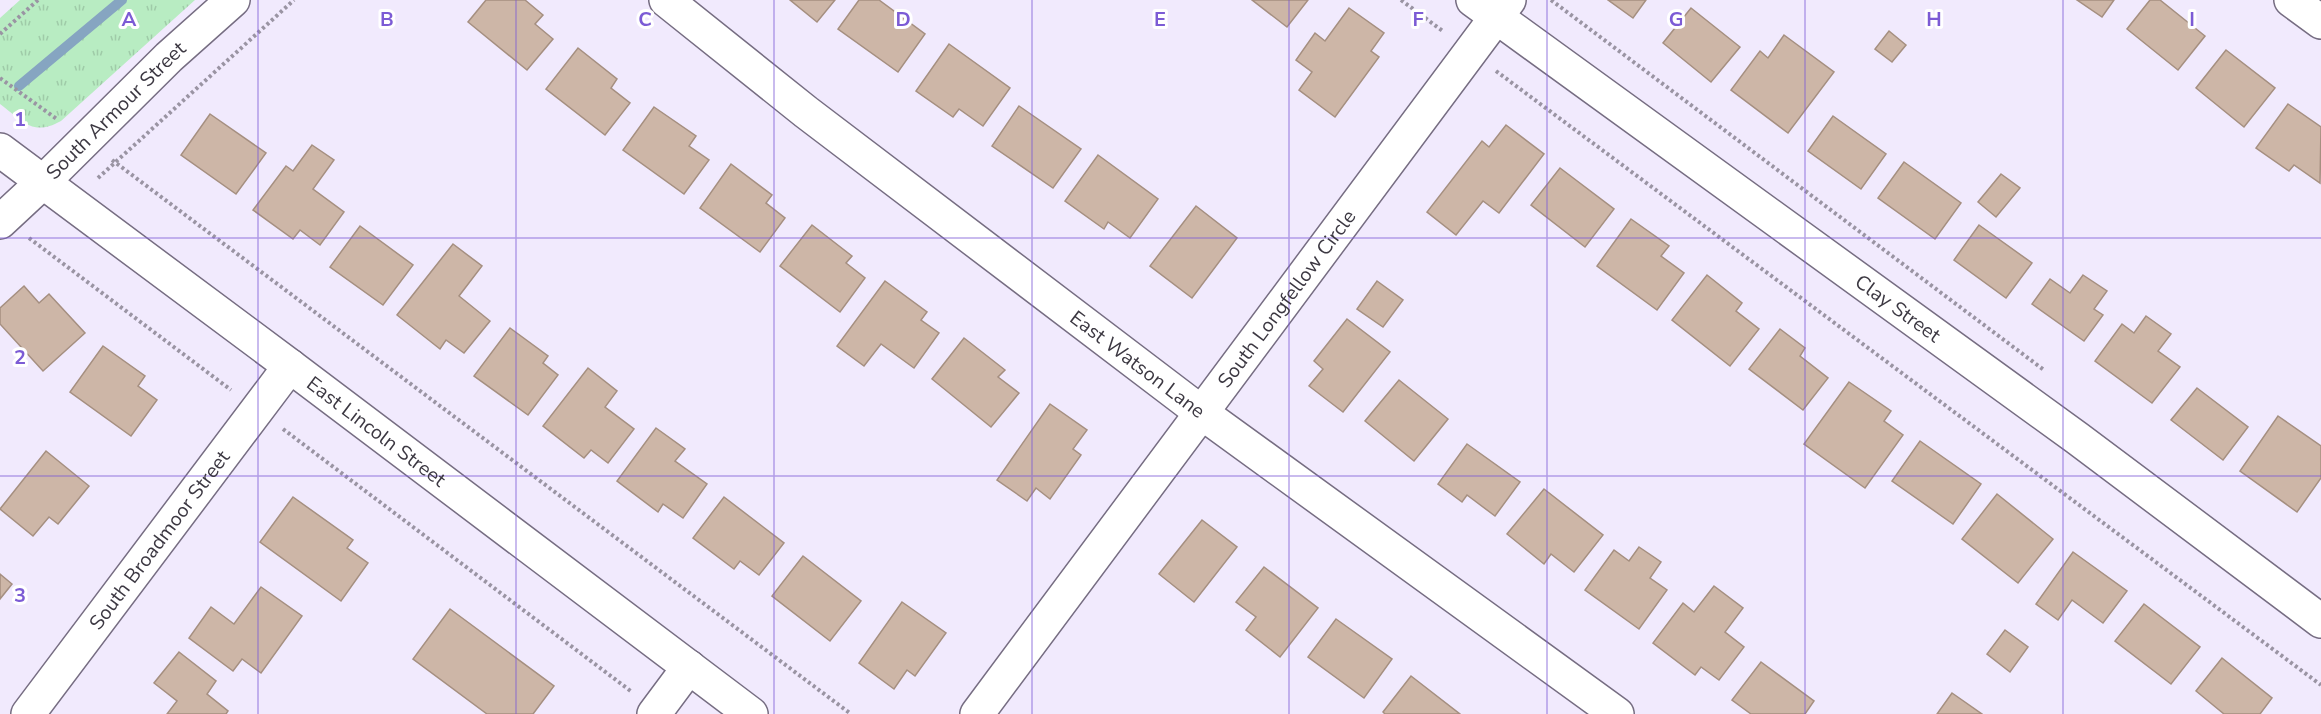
<svg xmlns="http://www.w3.org/2000/svg" width="2321" height="714" font-family="'Nunito Sans',sans-serif">
<style>
.grass{fill:url(#grass-tufts)}
.lines{fill:none;stroke-linecap:round;stroke-linejoin:round}
.stream{stroke:#86a5c1;stroke-width:10}
.building{fill:#cdb6a7;stroke:#a58f80;stroke-width:1.5}
.street-casing{stroke:#766d82;stroke-width:36}
.secondary-casing{stroke:#766d82;stroke-width:36}
.path{stroke:#9a94a3;stroke-width:4;stroke-dasharray:3 3;stroke-linecap:butt}
.street{stroke:#fff;stroke-width:33}
.secondary{stroke:#fff;stroke-width:33}
.grid{fill:none;stroke:#7c5bd5;stroke-width:1.5;stroke-opacity:0.55}
.labels{text-anchor:middle;stroke-width:6;stroke-linejoin:round;paint-order:stroke}
.street-label{font-size:20px;fill:#3c3842;stroke:#fff}
.grid-label{font-size:20px;text-anchor:middle;font-weight:bold;fill:#7c5bd5;stroke:#fff;stroke-width:6;stroke-linejoin:round;paint-order:stroke}
</style>
<defs>
<pattern id="grass-tufts" width="24" height="20" patternUnits="userSpaceOnUse" patternTransform="scale(1.5)"><rect width="24" height="20" fill="#b8ecc2"/><path d="M3 7l-1-3M5 7V3M7 7l1-3M15 17l-1-3M17 17v-4M19 17l1-3" fill="none" stroke="#9fcba8"/></pattern>
</defs>
<rect width="100%" height="100%" fill="#f1eafd"/>
<path class="grass" d="M20 0H195L61 121C32 137 23 121 0 104V18Z"/>
<g class="lines">
<path class="stream" d="M19 86 122 0"/>
</g>
<g class="building">
<path d="M486 0H525L543 15 535 24 553 39 527 70 468 22Z"/>
<path d="M790 0H835L817 22Z"/>
<path d="M859 0H879L925 34 898 72 838 29Z"/>
<path d="M1252 0H1308L1287 27Z"/>
<path d="M1608 0H1646L1633 18Z"/>
<path d="M2077 0H2114L2102 17Z"/>
<path d="M2150 0H2160L2205 36 2178 70 2127 29Z"/>
<path d="M1349 8 1384 33 1371 51 1379 57 1335 117 1299 90 1312 72 1296 60 1315 33 1325 41Z"/>
<path d="M1691 8 1740 47 1711 82 1663 43Z"/>
<path d="M1889 31 1906 45 1892 62 1875 49Z"/>
<path d="M1784 35 1834 72 1788 133 1731 90 1760 51 1768 58Z"/>
<path d="M949 44 1010 88 983 126 959 109 953 117 916 91Z"/>
<path d="M578 48 617 79 611 88 630 103 605 135 546 89Z"/>
<path d="M2226 50 2275 88 2244 127 2196 88Z"/>
<path d="M2288 104 2321 127 2320 183 2294 165 2289 171 2256 148Z"/>
<path d="M1019 106 1081 149 1053 188 992 146Z"/>
<path d="M654 107 696 136 689 146 709 160 684 194 623 150Z"/>
<path d="M210 114 266 153 236 194 181 155Z"/>
<path d="M1833 116 1886 154 1861 189 1808 151Z"/>
<path d="M1506 125 1544 154 1499 213 1483 201 1456 235 1427 212 1482 141 1489 147Z"/>
<path d="M312 145 334 160 313 189 344 212 320 245 300 230 293 239 253 210 286 166 293 171Z"/>
<path d="M1098 155 1158 199 1130 238 1108 222 1104 229 1065 201Z"/>
<path d="M1904 162 1961 203 1935 239 1878 198Z"/>
<path d="M731 164 772 195 766 203 785 218 760 252 700 208Z"/>
<path d="M1560 168 1614 209 1585 247 1531 205Z"/>
<path d="M2001 174 2020 188 1996 217 1978 202Z"/>
<path d="M1196 206 1237 238 1192 298 1150 266Z"/>
<path d="M1631 219 1669 246 1661 256 1684 273 1657 310 1597 266Z"/>
<path d="M812 225 852 256 846 263 865 278 840 312 780 266Z"/>
<path d="M1979 225 2032 263 2006 298 1954 260Z"/>
<path d="M360 226 413 265 383 305 330 267Z"/>
<path d="M453 244 482 266 459 296 490 321 464 353 446 340 440 349 397 315Z"/>
<path d="M1707 275 1742 303 1736 311 1759 329 1730 366 1672 320Z"/>
<path d="M2083 275 2107 291 2094 309 2103 315 2084 341 2032 304 2050 279 2070 293Z"/>
<path d="M885 281 927 312 921 320 939 333 914 368 881 344 864 366 837 346Z"/>
<path d="M1377 281 1403 300 1383 327 1357 309Z"/>
<path d="M24 286 39 303 49 294 85 333 43 371 0 324V308Z"/>
<path d="M2146 316 2171 334 2158 351 2180 367 2152 403 2095 361 2122 324 2134 333Z"/>
<path d="M1347 319 1390 352 1343 412 1309 386 1323 369 1314 361Z"/>
<path d="M510 328 548 356 543 363 558 375 528 415 474 376Z"/>
<path d="M1780 329 1805 348 1800 356 1828 378 1803 410 1749 369Z"/>
<path d="M964 338 1005 370 998 377 1019 393 991 427 932 379Z"/>
<path d="M103 346 145 376 138 386 157 400 131 436 70 392Z"/>
<path d="M588 368 617 391 605 407 634 429 608 463 591 450 584 458 543 426Z"/>
<path d="M1399 380 1448 419 1414 461 1365 421Z"/>
<path d="M1849 382 1891 411 1884 421 1903 435 1865 488 1804 444Z"/>
<path d="M2197 388 2248 427 2223 460 2171 420Z"/>
<path d="M1050 404 1087 430 1073 449 1081 455 1050 499 1036 488 1027 501 997 480Z"/>
<path d="M2278 416 2321 446V478L2297 512 2240 471Z"/>
<path d="M656 428 685 449 675 461 707 484 683 518 663 504 658 512 617 481Z"/>
<path d="M1920 441 1981 484 1953 524 1892 481Z"/>
<path d="M1467 444 1520 482 1495 516 1467 495 1462 502 1438 484Z"/>
<path d="M46 451 89 486 58 524 49 517 33 536 0 509Z"/>
<path d="M1544 489 1603 535 1574 572 1551 554 1544 564 1507 534Z"/>
<path d="M1997 494 2053 539 2018 583 1962 539Z"/>
<path d="M293 497 353 540 347 548 368 563 341 601 260 542Z"/>
<path d="M724 497 784 543 759 575 740 561 734 569 693 538Z"/>
<path d="M1202 520 1237 547 1194 602 1159 574Z"/>
<path d="M1639 547 1661 562 1650 578 1667 590 1639 629 1585 590 1614 550 1629 561Z"/>
<path d="M2073 552 2127 591 2103 623 2072 600 2058 620 2036 604Z"/>
<path d="M803 556 861 601 830 641 772 596Z"/>
<path d="M1264 567 1318 608 1280 657 1246 630 1256 617 1236 602Z"/>
<path d="M0 574 12 584 0 599Z"/>
<path d="M1714 586 1743 608 1725 632 1744 647 1719 680 1701 667 1695 675 1653 643 1683 603 1694 612Z"/>
<path d="M261 587 302 616 261 673 242 659 233 671 189 638 211 607 234 624Z"/>
<path d="M902 602 946 633 915 676 907 670 894 689 859 663Z"/>
<path d="M2144 604 2200 647 2171 684 2115 641Z"/>
<path d="M450 609 554 686 533 714H487L413 659Z"/>
<path d="M1336 619 1392 659 1364 698 1308 657Z"/>
<path d="M2005 630 2028 647 2010 672 1987 654Z"/>
<path d="M179 652 216 681 207 694 228 711 226 714H167L177 701 154 683Z"/>
<path d="M2222 658 2272 698 2260 714H2224L2196 691Z"/>
<path d="M1761 662 1814 701 1805 714H1751L1732 700Z"/>
<path d="M1411 676 1460 714H1385L1383 712Z"/>
<path d="M1952 693 1982 714H1937Z"/>
</g>
<g class="lines">
<g class="street-casing">
<g id="street">
<path id="s1" d="M666 0 806 112 1202 413 1617 714"/>
<path id="s2" d="M1473 0 2077 438 2321 621"/>
<path d="M2291 0 2321 22"/>
<path d="M0 222 43 182"/>
<path id="s3" d="M28 714 290 366"/>
<path d="M654 714 689 667"/>
<path id="s4" d="M977 714 1509 0"/>
</g>
</g>
<g class="secondary-casing">
<g id="secondary">
<path id="s5" d="M0 150 290 366 751 714"/>
<path id="s6" d="M43 182 169 57 233 0"/>
</g>
</g>
<g class="path">
<path d="M1401 0 1444 32"/>
<path d="M1551 0 2044 370"/>
<path d="M0 34 38 0"/>
<path d="M1496 71 2321 685"/>
<path d="M0 78 58 120"/>
<path d="M112 160 851 714"/>
<path d="M98 178 294 0"/>
<path d="M29 238 231 390"/>
<path d="M283 429 632 692"/>
</g>
<use href="#street" class="street"/>
<use href="#secondary" class="secondary"/>
</g>
<path class="grid" d="M258 0V714M516 0V714M774 0V714M1032 0V714M1289 0V714M1547 0V714M1805 0V714M2063 0V714M0 238H2321M0 476H2321"/>
<g class="labels">
<g class="street-label">
<text dy="7" stroke="none"><textPath href="#s6" startOffset="102">South Armour Street</textPath></text>
<text dy="7" stroke="none"><textPath href="#s4" startOffset="518">South Longfellow Circle</textPath></text>
<text dy="7" stroke="none"><textPath href="#s2" startOffset="525">Clay Street</textPath></text>
<text dy="7" stroke="none"><textPath href="#s1" startOffset="596">East Watson Lane</textPath></text>
<text dy="7" stroke="none"><textPath href="#s5" startOffset="470">East Lincoln Street</textPath></text>
<text dy="7" stroke="none"><textPath href="#s3" startOffset="218">South Broadmoor Street</textPath></text>
</g>
</g>
<g class="grid-label">
<text x="129" y="26">A</text>
<text x="387" y="26">B</text>
<text x="645" y="26">C</text>
<text x="903" y="26">D</text>
<text x="1160" y="26">E</text>
<text x="1418" y="26">F</text>
<text x="1676" y="26">G</text>
<text x="1934" y="26">H</text>
<text x="2192" y="26">I</text>
<text x="20" y="126">1</text>
<text x="20" y="364">2</text>
<text x="20" y="602">3</text>
</g>
</svg>
